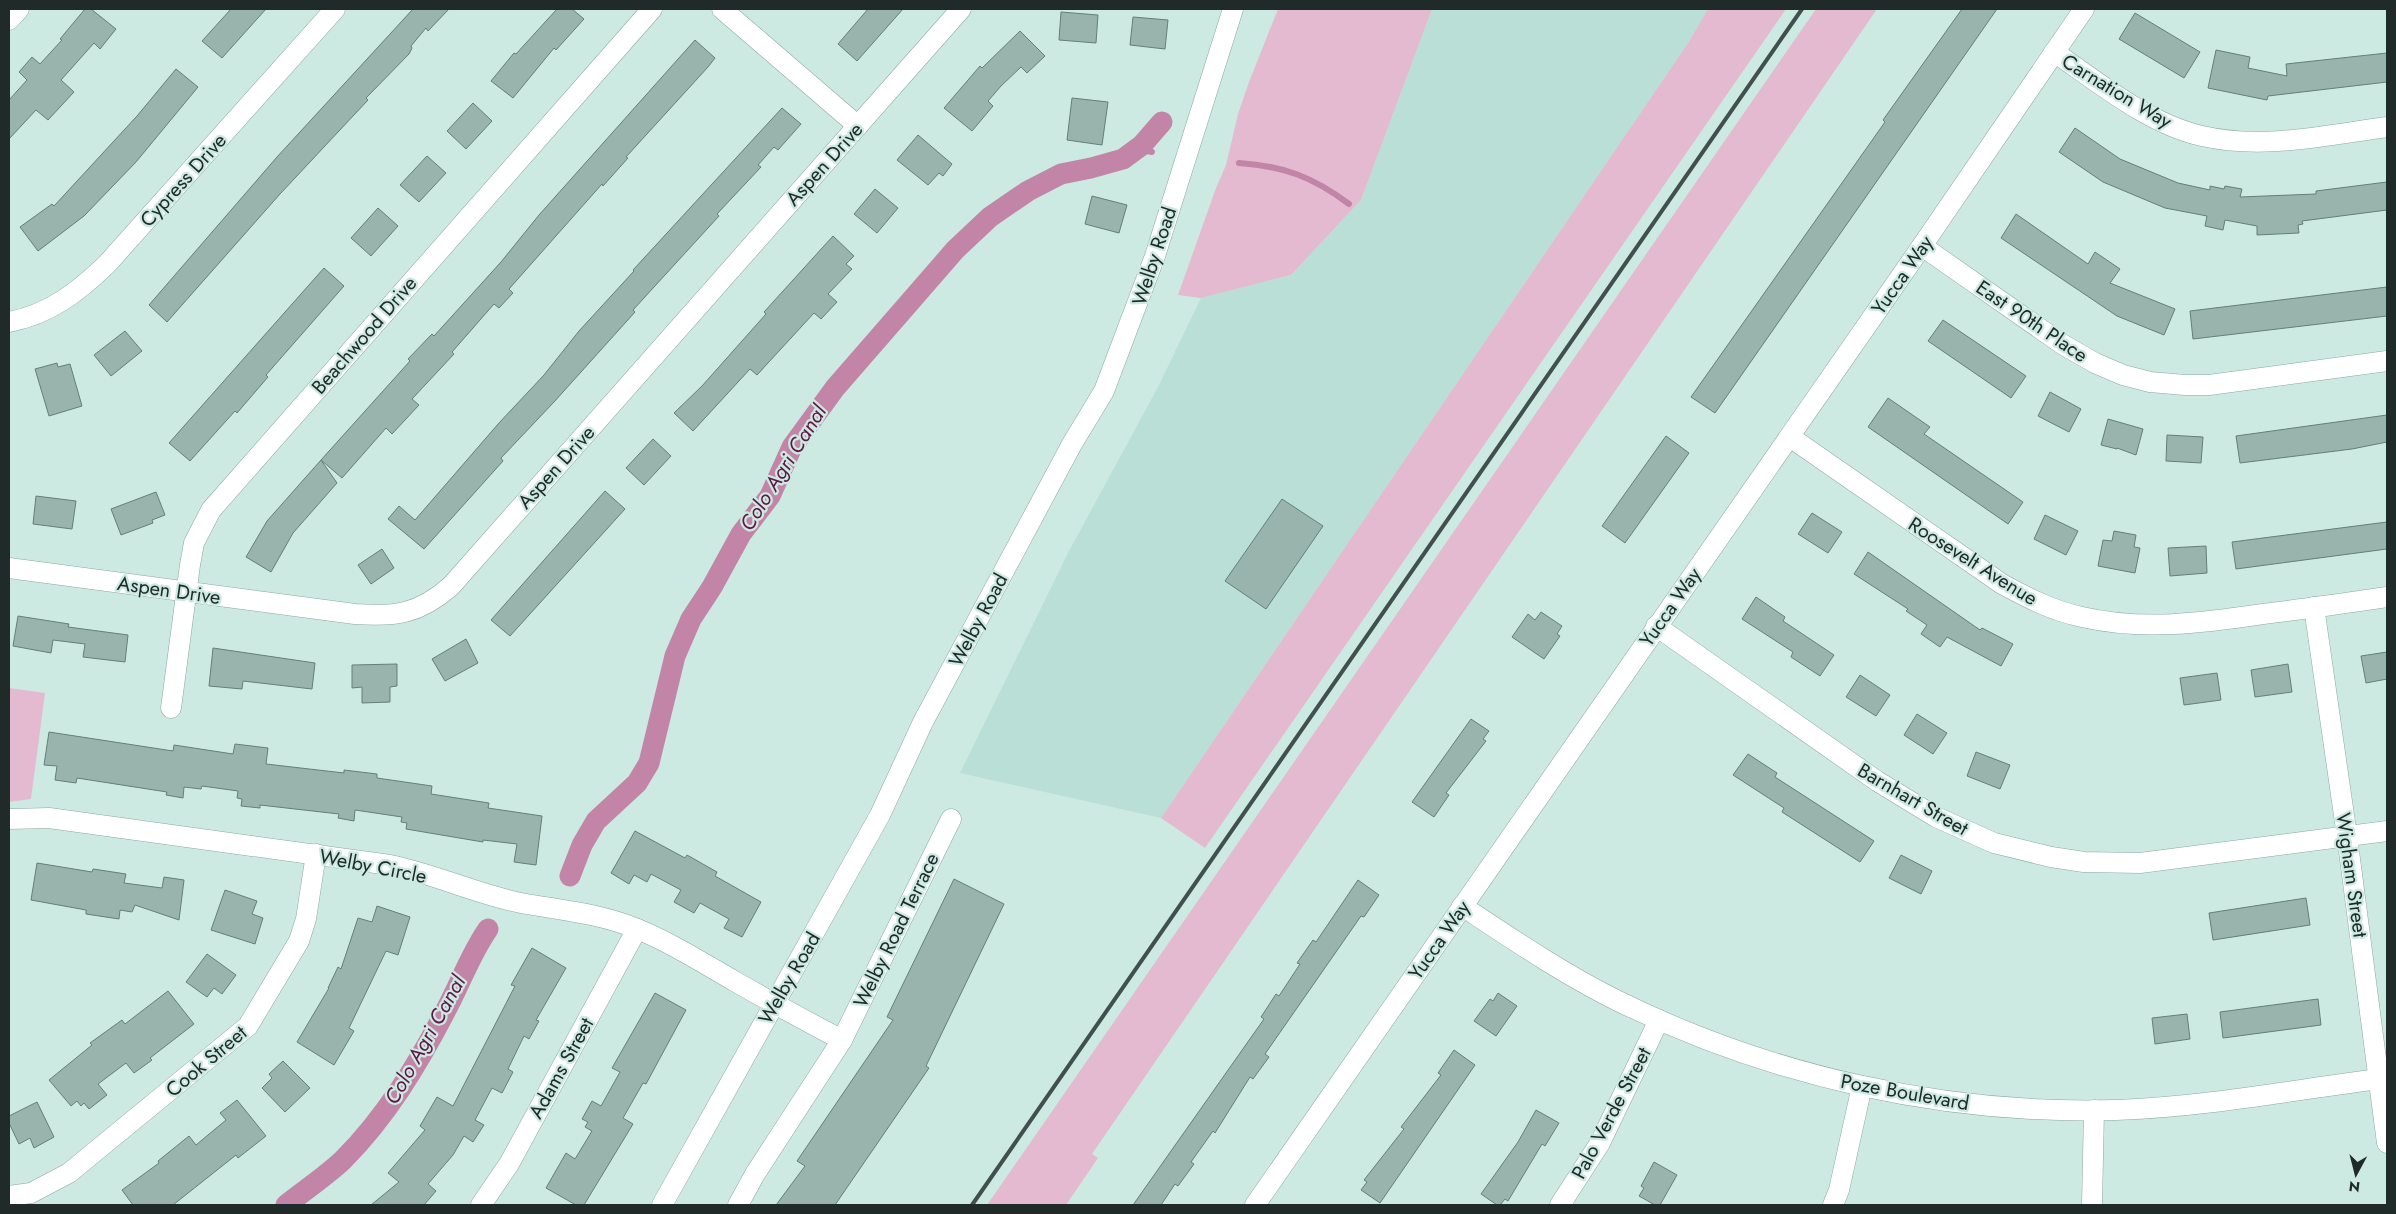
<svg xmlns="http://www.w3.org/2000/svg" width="2396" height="1214" font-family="Jost,sans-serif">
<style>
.built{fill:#b9dfd6}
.green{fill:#e4bad1}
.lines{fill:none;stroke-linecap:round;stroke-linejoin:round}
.stream{stroke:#c284a7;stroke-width:6}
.canal{stroke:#c284a7;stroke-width:21}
.building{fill:#98b4ad;stroke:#647f78}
.minor-casing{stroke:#8ca8a1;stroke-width:21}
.minor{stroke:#fff;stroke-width:20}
.rail{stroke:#42504d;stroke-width:4}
.labels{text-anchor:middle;stroke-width:4.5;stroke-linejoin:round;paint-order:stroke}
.street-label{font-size:20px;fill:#202b29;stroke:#cceae2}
.water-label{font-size:21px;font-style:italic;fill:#601747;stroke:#cceae2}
</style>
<rect width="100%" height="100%" fill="#cceae2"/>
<path class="built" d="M1432 9H1708L1688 43 1161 818 960 773 1068 553 1158 387 1201 298 1291 275 1361 200Z"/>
<g class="green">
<path d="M1278 9H1432L1361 200 1291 275 1201 298 1178 295 1216 188 1226 165 1238 114 1249 82Z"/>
<path d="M1708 9H1786L1205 848 1161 818 1688 43Z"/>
<path d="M1816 9H1877L1092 1154 1098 1158 1066 1205H987Z"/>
<path d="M9 688 45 693 31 799 9 802Z"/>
</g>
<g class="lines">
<g class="stream">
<path d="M1136 149 1152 152"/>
<path d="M1239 163C1284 166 1313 177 1349 204"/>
</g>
<g class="canal">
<path d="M570 876 582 845 596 821 637 783 649 763 675 656 691 619 712 587 741 534 770 496 792 447 835 388 955 250 990 217 1028 191 1061 174 1091 168 1123 159 1142 145 1162 122"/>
<path d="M286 1205C305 1190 326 1176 343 1160 386 1117 418 1064 446 1010 461 982 470 955 488 929"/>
</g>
</g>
<g class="building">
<path d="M85 9H91L116 29 100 49 94 43 61 80 74 92 48 120 36 110 9 139V100L27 80 19 72 32 57 40 64 62 40 60 39Z"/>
<path d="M231 9H266L222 58 202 41Z"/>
<path d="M413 9H449L428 31 426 28 411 46 412 48 409 54 366 98 368 100 280 194 167 322 149 305 277 157Z"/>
<path d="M557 9H572L584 19 556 50 554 48 513 98 491 81 514 53 516 54Z"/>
<path d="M868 9H903L857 61 838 44Z"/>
<path d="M1962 9H1997L1715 413 1691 397 1885 122 1883 120Z"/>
<path d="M1061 12 1098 15 1096 43 1059 40Z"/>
<path d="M2135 13 2200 52 2184 78 2119 39Z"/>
<path d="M1133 17 1168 20 1165 49 1130 45Z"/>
<path d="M1020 31 1045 56 1027 73 1021 67 1001 86 988 101 993 106 972 131 944 108 980 66 982 68Z"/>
<path d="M695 40 715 58 708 67 626 157 628 158 603 186 602 184 509 289 513 293 499 308 494 304 452 352 454 354 412 399 419 405 392 434 386 428 342 478 321 460 410 361 408 359 432 334 434 336 501 262 539 215Z"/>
<path d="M2216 50 2250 57 2248 68 2287 76 2286 64 2387 53V82L2268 96 2267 100 2208 88Z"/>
<path d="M176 69 198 87 136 162 84 216 38 251 20 227 52 204 54 206 137 116Z"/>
<path d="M1072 98 1108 102 1102 145 1067 140Z"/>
<path d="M473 103 492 121 466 149 447 131Z"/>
<path d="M782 108 801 124 778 150 774 147 758 165 761 167 717 214 719 216 633 310 635 312 554 402 501 458 503 461 424 549 388 519 399 506 415 520 499 423 544 375 579 331 634 271 633 270Z"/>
<path d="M2075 128 2120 159 2178 183 2210 190V186L2224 189 2225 186 2242 189 2240 197 2316 194V191L2387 182V210L2302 221 2303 224 2298 225 2299 233 2257 235V226L2225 220 2223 230 2205 226 2207 216 2165 208 2103 182 2059 152Z"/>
<path d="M918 135 952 164 943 176 939 173 928 185 897 160Z"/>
<path d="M427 156 446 173 419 202 400 185Z"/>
<path d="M875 189 898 208 877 233 854 214Z"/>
<path d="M1092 196 1127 205 1119 233 1085 224Z"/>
<path d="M378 208 398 226 371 256 351 238Z"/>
<path d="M2016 214 2088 264 2095 252 2120 269 2110 283 2175 309 2164 335 2117 316 2001 238Z"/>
<path d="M833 236 854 256 846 264 852 269 828 294 837 302 821 319 814 313 757 375 750 369 693 431 674 413 702 386 766 314 764 312Z"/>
<path d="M324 268 344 286 266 375 268 377 237 413 235 411 190 461 169 443Z"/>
<path d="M2387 287V316L2193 339 2190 311Z"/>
<path d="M1943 320 2026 376 2011 398 1928 341Z"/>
<path d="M125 331 142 351 111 376 94 355Z"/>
<path d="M57 363 58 367 70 364 82 406 49 416 35 369Z"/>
<path d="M2050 392 2081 409 2069 432 2038 416Z"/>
<path d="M1888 398 1930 427 1924 434 2023 502 2008 524 1868 427Z"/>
<path d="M2387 415V442L2352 449 2240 463 2236 436Z"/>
<path d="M2108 419 2143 429 2136 455 2117 448V449L2101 445Z"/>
<path d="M2167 435 2203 437 2201 463 2166 461Z"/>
<path d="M1666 436 1689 453 1625 543 1602 526Z"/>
<path d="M653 439 671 456 644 485 626 468Z"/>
<path d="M321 460 337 483 293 533 271 572 246 557 267 521Z"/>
<path d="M605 491 625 509 510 636 491 620Z"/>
<path d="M156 492 165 515 152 520 153 523 121 535 111 509Z"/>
<path d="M36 496 76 501 72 529 33 524Z"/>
<path d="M1282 499 1323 526 1266 609 1225 581Z"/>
<path d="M1812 513 1842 532 1828 553 1798 534Z"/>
<path d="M2045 515 2078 531 2066 555 2034 539Z"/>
<path d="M2387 522V549L2236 569 2232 542Z"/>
<path d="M2114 531 2136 535 2134 547 2140 548 2135 573 2098 566 2103 540 2112 541Z"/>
<path d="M2206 546 2207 573 2170 576 2168 548Z"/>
<path d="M382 549 394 568 371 584 358 565Z"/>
<path d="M1868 552 1980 630 1982 628 2013 644 2001 666 1947 637 1940 647 1921 634 1927 625 1906 611 1908 609 1854 574Z"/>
<path d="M1756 597 1785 617 1783 621 1834 655 1820 676 1791 657 1793 652 1742 619Z"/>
<path d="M1541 612 1562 626 1557 634 1560 636 1544 659 1512 637 1528 614 1535 620Z"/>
<path d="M18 616 69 624 68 627 128 635 125 662 83 657 85 644 53 640 51 653 13 646Z"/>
<path d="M466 639 478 663 445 681 432 659Z"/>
<path d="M213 648 315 663 312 689 243 681 242 689 209 686Z"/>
<path d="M2387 652V679L2366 683 2361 656Z"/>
<path d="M397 664V686L390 687V702L362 703V687L352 688V665Z"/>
<path d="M2288 664 2292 692 2255 697 2251 670Z"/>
<path d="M2217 673 2221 700 2184 705 2180 678Z"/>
<path d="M1860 675 1890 695 1876 716 1846 697Z"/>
<path d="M1917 714 1947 733 1933 754 1904 735Z"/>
<path d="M1471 719 1489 731 1483 739 1486 741 1446 793 1449 795 1434 817 1412 802Z"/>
<path d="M49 732 173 751 174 745 233 754 235 744 268 748 266 764 344 773V770L377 774V778L432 786 431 794 489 803 488 808 542 816 536 865 514 862 517 844 483 840V842L406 829 407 823 401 822 402 817 355 810 354 821 338 818 339 814 260 805V808L241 806 242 799 237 798 238 791 202 786 201 789 184 787 183 798 166 795 167 792 77 778 76 783 55 780 57 766 44 765Z"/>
<path d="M1976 752 2010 765 2000 789 1967 776Z"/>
<path d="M1748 754 1777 773 1775 777 1874 841 1860 862 1782 812 1784 808 1733 775Z"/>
<path d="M635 831 685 858 687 855 717 872 715 876 761 902 742 937 724 928 729 919 700 903 694 913 674 902 681 890 651 874 647 882 634 875 629 884 611 873Z"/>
<path d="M1901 855 1932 871 1921 894 1889 878Z"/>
<path d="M37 863 92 872 93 869 126 874 124 883 162 888 164 877 184 880 179 920 135 905 132 912 120 910 119 919 86 914V910L31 900Z"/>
<path d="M954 879 1004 904 926 1066 929 1068 835 1205H776L805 1166 797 1161 893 1020 887 1017Z"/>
<path d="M1358 880 1379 895 1364 917 1361 916 1265 1054 1269 1057 1253 1079 1250 1077 1215 1133 1213 1131 1191 1162 1194 1164 1178 1186 1175 1184 1161 1205H1133L1264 1019 1261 1017 1276 994 1279 996 1300 964 1297 963 1313 940 1316 942Z"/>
<path d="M225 890 257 901 252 914 263 918 255 944 211 930Z"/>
<path d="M2306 898 2310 925 2213 940 2209 913Z"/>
<path d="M377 906 410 917 398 955 386 951 349 1028 354 1031 334 1065 297 1042 329 988H328L338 967 341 969 358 918 372 922Z"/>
<path d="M532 948 566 968 536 1020 539 1021 529 1039 524 1036 508 1069 513 1072 502 1093 492 1088 475 1120 484 1125 473 1142 464 1136 453 1155 428 1184 436 1191 424 1205H371L399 1182 388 1173 425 1130 420 1126 437 1097 453 1106 515 986 511 985Z"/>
<path d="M207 954 236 975 222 994 214 988 207 997 186 982Z"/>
<path d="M168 991 194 1024 150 1058 152 1060 134 1073 126 1063 98 1084 107 1095 89 1109 84 1103 81 1106 77 1101 71 1106 49 1080 92 1045 90 1043 122 1020 125 1024Z"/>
<path d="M655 993 686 1010 646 1084 643 1083 623 1118 633 1124 584 1205H576L546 1188 566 1153 575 1159 592 1131 585 1127 588 1122 582 1119 592 1101 601 1106 620 1072 612 1068Z"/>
<path d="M1498 993 1517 1006 1496 1036 1474 1021 1490 999 1493 1001Z"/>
<path d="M2318 999 2321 1025 2223 1038 2220 1012Z"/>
<path d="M2187 1014 2190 1039 2155 1044 2152 1018Z"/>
<path d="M1454 1050 1475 1065 1380 1203 1361 1190 1367 1182 1364 1180 1404 1129 1401 1127 1441 1075 1438 1073Z"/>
<path d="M283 1061 310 1088 285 1112 262 1088 272 1078 269 1074Z"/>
<path d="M237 1100 266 1136 238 1158 236 1155 173 1205H133L122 1190 159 1163 158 1161 189 1136 196 1145 226 1120 220 1113Z"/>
<path d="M37 1102 54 1137 34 1148 30 1138 19 1144 9 1123V1116Z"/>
<path d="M1536 1110 1559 1123 1545 1146 1542 1144 1508 1201 1505 1199 1500 1205H1497L1481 1194 1518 1142Z"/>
<path d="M1654 1162 1677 1175 1660 1205H1655L1639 1196 1644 1188 1641 1186Z"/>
</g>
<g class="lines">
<g class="minor-casing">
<g id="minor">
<path d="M722 9 858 126"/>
<path d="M9 20 19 9"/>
<path d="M2054 52C2098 82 2150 125 2202 136 2263 150 2326 135 2387 127"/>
<path d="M1922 246 2062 344 2095 363 2123 375 2150 382 2185 385H2209L2387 361"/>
<path d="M9 322C50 314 78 292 107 264L335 9"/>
<path d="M1790 437 2002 584C2028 598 2053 611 2082 617 2143 631 2202 623 2263 614 2305 609 2346 603 2387 597"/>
<path d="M9 568 355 614C396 617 419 614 451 586L961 9"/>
<path d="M2314 607 2347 836 2387 1143"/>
<path d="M1656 626 1877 781 1936 817 1994 843 2051 857 2084 862 2140 863 2387 831"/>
<path d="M171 708 190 565 194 543 211 510 652 9"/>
<path d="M9 819 49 818 390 865C435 874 476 894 521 903 560 910 598 913 635 928 670 942 703 963 736 982 771 1002 806 1021 842 1040"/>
<path d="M1462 906C1512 939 1562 973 1616 1000 1770 1076 1944 1115 2116 1110 2207 1107 2297 1089 2387 1078"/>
<path d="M9 1196 31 1193 69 1173 248 1026 299 941 306 919 316 854"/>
<path d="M481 1205 509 1164 637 929"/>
<path d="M662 1205 880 815 923 722 1072 444 1104 391 1155 256 1233 9"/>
<path d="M738 1205 755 1174 842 1040 951 819"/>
<path d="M1255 1205 1922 246 2084 9"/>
<path d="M1560 1205 1600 1143 1659 1020"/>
<path d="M1833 1205 1839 1190 1862 1086"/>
<path d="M2092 1205 2094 1110"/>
</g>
</g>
<use href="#minor" class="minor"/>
<path class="rail" d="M972 1205 1802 9"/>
</g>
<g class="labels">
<g class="street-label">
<text transform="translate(2117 91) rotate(31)" y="7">Carnation Way</text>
<text transform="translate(824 164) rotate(-48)" y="7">Aspen Drive</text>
<text transform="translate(183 180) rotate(-48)" y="7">Cypress Drive</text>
<text transform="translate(1154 256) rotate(-72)" y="7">Welby Road</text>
<text transform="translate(1902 275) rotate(-55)" y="7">Yucca Way</text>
<text transform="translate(2032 321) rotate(34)" y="7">East 90th Place</text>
<text transform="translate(364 335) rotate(-49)" y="7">Beachwood Drive</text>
<text transform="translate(556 467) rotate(-48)" y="7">Aspen Drive</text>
<text transform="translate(1973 561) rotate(32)" y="7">Roosevelt Avenue</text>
<text transform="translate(169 590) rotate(8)" y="7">Aspen Drive</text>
<text transform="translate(1670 607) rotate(-55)" y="7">Yucca Way</text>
<text transform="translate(978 620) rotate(-62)" y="7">Welby Road</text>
<text transform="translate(1913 799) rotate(30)" y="7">Barnhart Street</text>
<text transform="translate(373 866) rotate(11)" y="7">Welby Circle</text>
<text transform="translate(2352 875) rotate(82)" y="7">Wigham Street</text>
<text transform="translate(896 930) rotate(-64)" y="7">Welby Road Terrace</text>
<text transform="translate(1439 940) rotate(-55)" y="7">Yucca Way</text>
<text transform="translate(789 978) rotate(-60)" y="7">Welby Road</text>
<text transform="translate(206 1061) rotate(-40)" y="7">Cook Street</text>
<text transform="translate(561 1068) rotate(-61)" y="7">Adams Street</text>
<text transform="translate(1905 1092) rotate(10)" y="7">Poze Boulevard</text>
<text transform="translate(1611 1113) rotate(-62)" y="7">Palo Verde Street</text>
</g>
<g class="water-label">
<text transform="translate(783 468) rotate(-58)" y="7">Colo Agri Canal</text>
<text transform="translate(425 1040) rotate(-61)" y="7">Colo Agri Canal</text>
</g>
</g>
<rect width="2396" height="1214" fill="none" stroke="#202b29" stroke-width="20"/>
<g transform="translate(2356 1174) rotate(187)" stroke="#cceae2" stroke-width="4" paint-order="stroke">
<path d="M0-4L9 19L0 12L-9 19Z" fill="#202b29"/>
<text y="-8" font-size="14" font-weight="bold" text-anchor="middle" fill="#202b29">N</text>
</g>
</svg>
